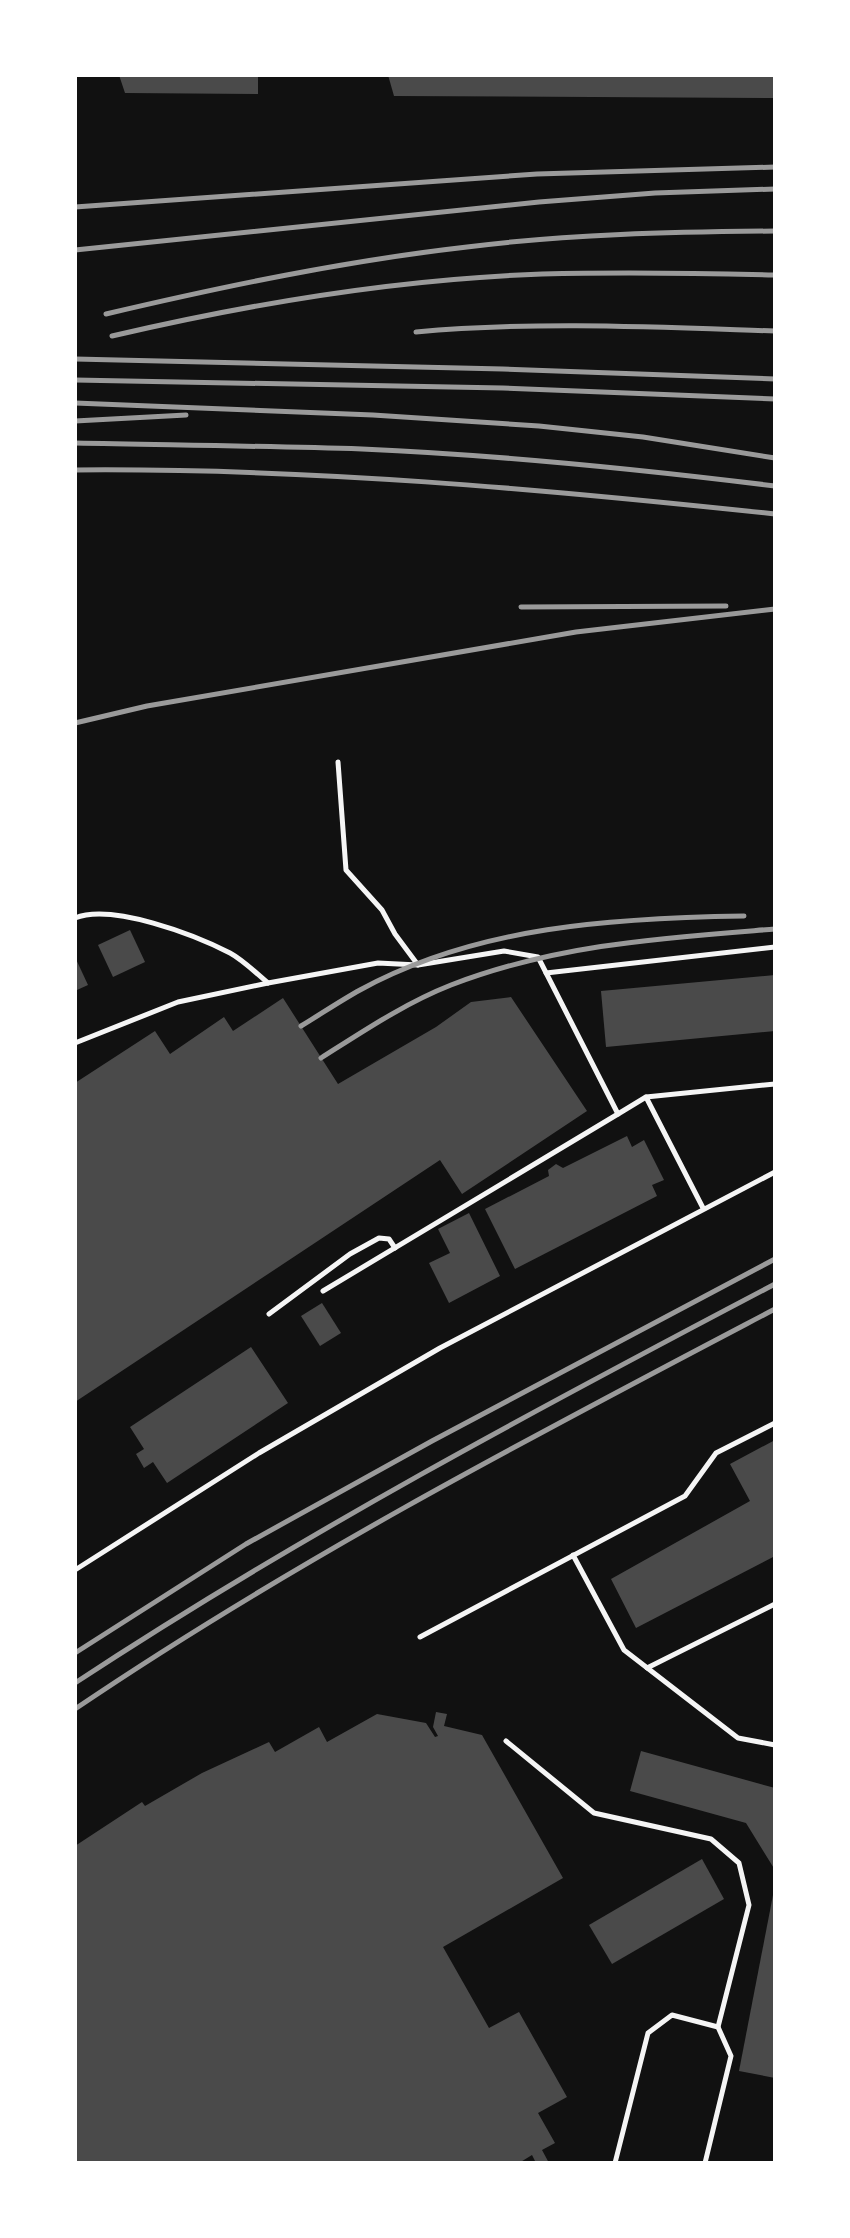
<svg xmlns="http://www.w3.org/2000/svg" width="850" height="2238" font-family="Helvetica,sans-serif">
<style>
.building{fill:#4a4a4a}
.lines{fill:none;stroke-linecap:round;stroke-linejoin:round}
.service{stroke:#f5f5f5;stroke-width:5}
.rail{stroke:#9a9a9a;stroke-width:5}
</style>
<rect width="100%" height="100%" fill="#111"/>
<g class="building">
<path d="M119 75H258V94L125 93Z"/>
<path d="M388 75H775V98L394 96Z"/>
<path d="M130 930 145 962 113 977 98 945Z"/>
<path d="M75 957 88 985 77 990 75 986Z"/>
<path d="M775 975V1031L606 1047 601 991Z"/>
<path d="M511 997 587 1111 462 1194 440 1160 75 1402V1083L155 1031 170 1054 224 1017 233 1031 283 998 338 1084 436 1027 471 1002Z"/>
<path d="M627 1136 632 1147 644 1140 664 1180 652 1185 657 1196 515 1269 485 1209 549 1176 548 1170 556 1164 563 1168Z"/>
<path d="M469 1213 500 1276 449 1303 429 1263 450 1253 438 1229Z"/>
<path d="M322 1303 341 1333 320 1346 301 1316Z"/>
<path d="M251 1347 288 1403 167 1483 153 1462 144 1468 136 1454 144 1449 130 1427Z"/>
<path d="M775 1440V1556L636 1628 611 1579 750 1501 730 1464Z"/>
<path d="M436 1712 447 1714 444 1726 482 1735 563 1878 443 1947 489 2028 519 2012 567 2097 538 2113 555 2143 542 2150 549 2163H536L532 2155 519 2163H75V1846L142 1802 145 1806 202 1773 269 1742 275 1752 319 1727 327 1742 377 1714 426 1723 435 1737 438 1736 433 1727Z"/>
<path d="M641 1751 775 1788V1870L746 1823 630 1791Z"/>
<path d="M702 1859 724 1899 612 1964 589 1925Z"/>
<path d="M773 1895H775V2078L739 2071Z"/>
</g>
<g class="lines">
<g class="service">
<path d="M338 762 346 870 382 910 395 934 418 965 504 951 538 957 618 1114 646 1097 775 1084"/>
<path d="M75 918C112 903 195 935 230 953 243 960 256 973 268 983"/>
<path d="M546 973 775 947"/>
<path d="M75 1043 178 1002 268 983 378 963 418 965"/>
<path d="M646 1097 703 1208"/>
<path d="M323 1291 618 1114"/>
<path d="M269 1314 350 1254 379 1238 389 1239 395 1248"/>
<path d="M573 1555 624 1650 738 1738 775 1745"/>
<path d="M75 1570 259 1453 440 1348 775 1172"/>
<path d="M420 1637 685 1496 716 1453 775 1423"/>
<path d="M647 1668 775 1604"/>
<path d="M506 1741 594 1813 711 1839 739 1863 749 1905 718 2027"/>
<path d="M615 2163 648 2033 672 2015 718 2027 731 2056 705 2163"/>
</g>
<g class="rail">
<path d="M75 207 537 174 775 167"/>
<path d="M75 250 539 202 655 193 775 189"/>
<path d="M106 314C225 286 345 261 467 247 569 234 672 232 775 231"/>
<path d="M416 332C536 321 655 327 775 331"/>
<path d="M112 336C253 303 397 279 542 274 619 272 697 273 775 275"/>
<path d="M75 359 503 369 775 379"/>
<path d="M75 380 503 388 775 399"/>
<path d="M75 403 373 415 539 426 643 437 775 458"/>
<path d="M75 421 186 415"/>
<path d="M75 443C171 445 267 446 362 449 500 455 638 469 775 486"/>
<path d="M75 470C309 468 542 489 775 514"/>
<path d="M521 607 726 606"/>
<path d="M75 723 147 706 576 632 775 609"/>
<path d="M301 1026C321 1014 340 1001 360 990 477 926 614 918 744 916"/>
<path d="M321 1058C362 1032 405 1003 451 985 558 944 662 938 775 929"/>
<path d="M75 1653 246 1544 432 1441 775 1259"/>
<path d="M75 1683C300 1535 537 1409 775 1284"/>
<path d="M75 1709C298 1558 537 1434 775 1309"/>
</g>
</g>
<rect width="850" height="2238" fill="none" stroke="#ffffff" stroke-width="154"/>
</svg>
